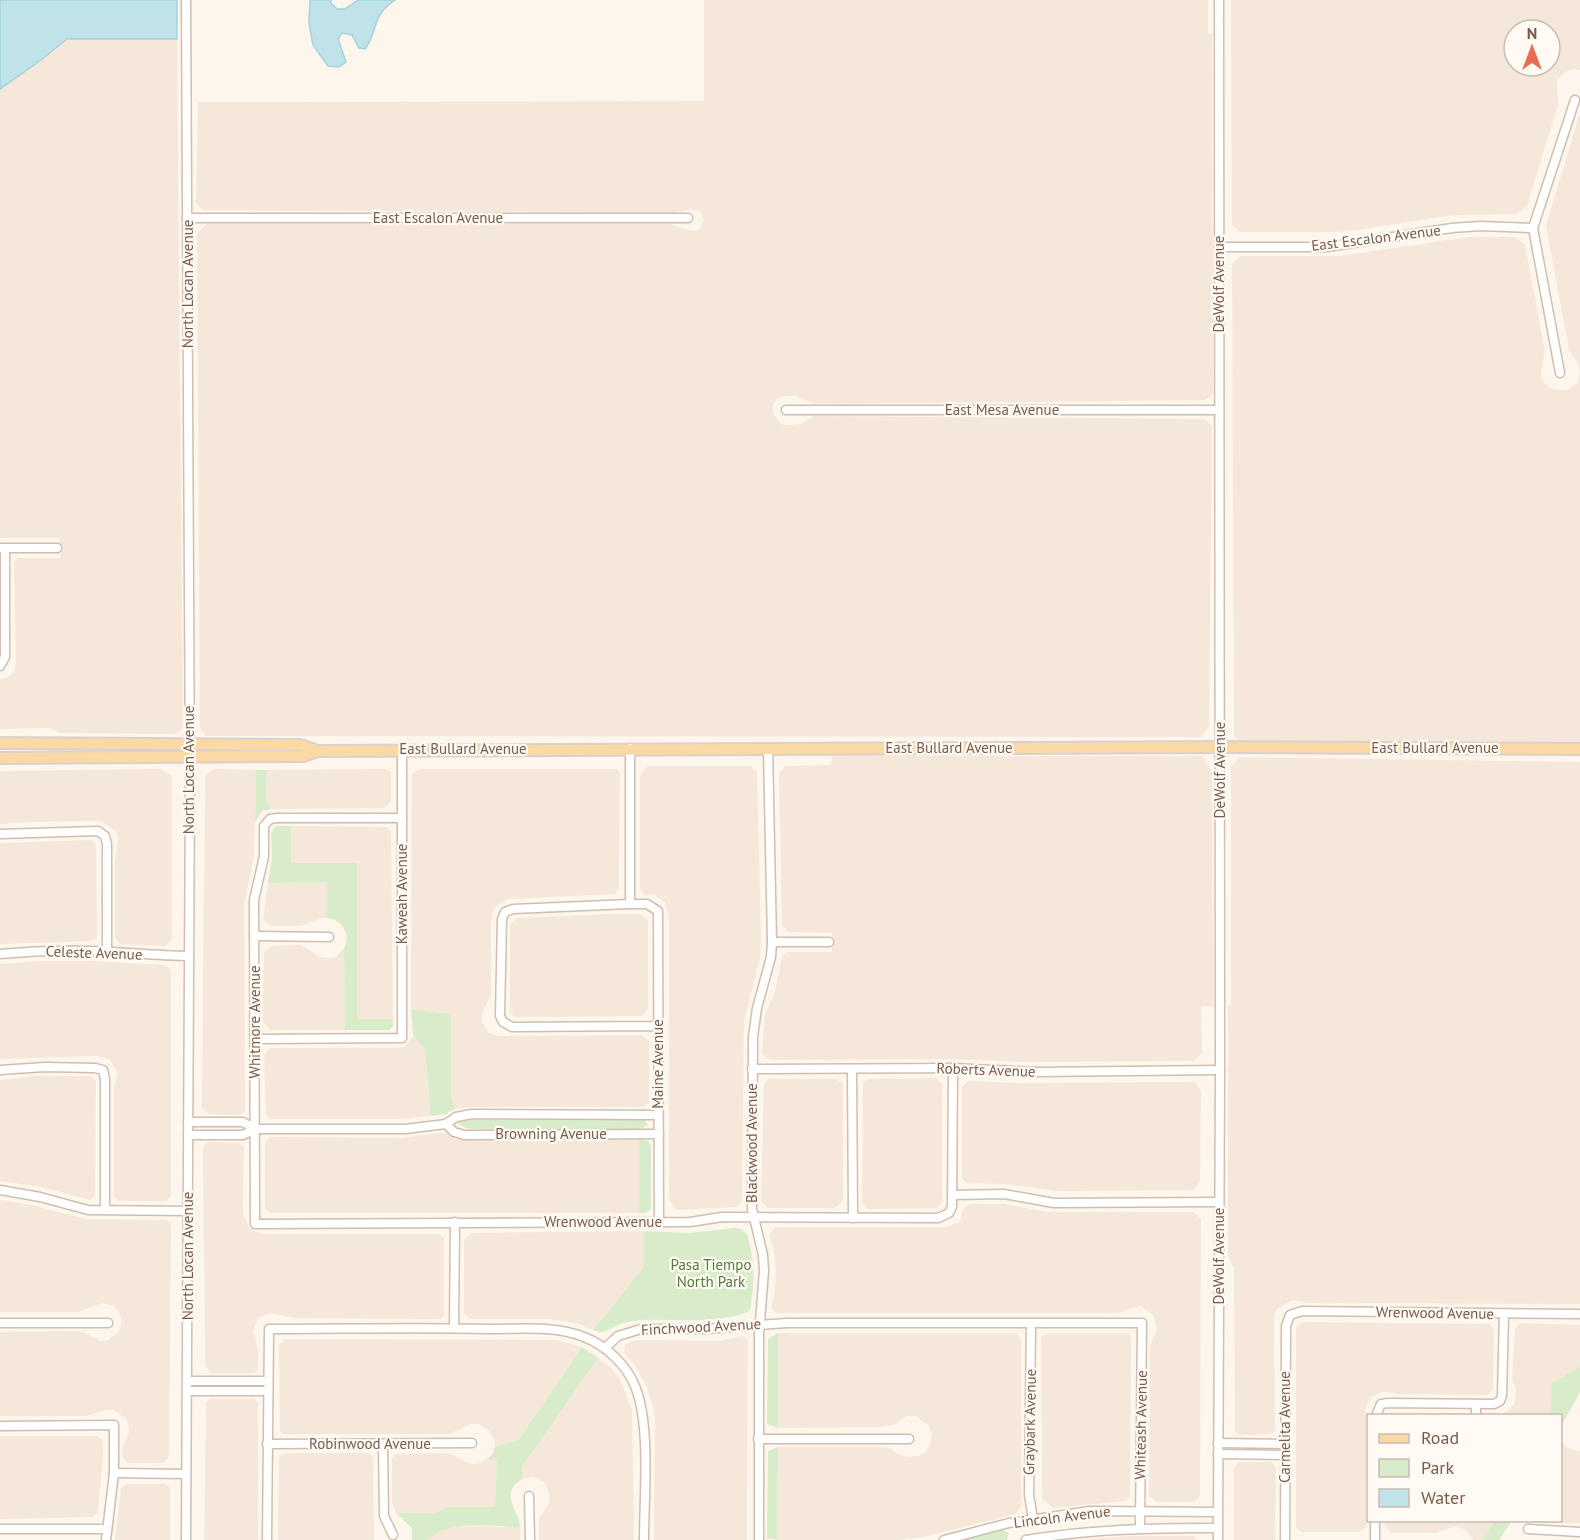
<svg xmlns="http://www.w3.org/2000/svg" width="1580" height="1540" font-family="'PT Sans',sans-serif">
<style>
.residential{fill:#f5e8da;fill-rule:evenodd}
.green{fill:#d8ecc9}
.water{fill:#bfe3e8;stroke:#a5d3da;stroke-width:1.5}
.lines{fill:none;stroke-linecap:round;stroke-linejoin:round}
.minor-casing{stroke:#d1beb0;stroke-width:11}
.major-casing{stroke:#dad1cd;stroke-width:14}
.minor{stroke:#fff;stroke-width:8}
.major{stroke:#fbd9a5;stroke-width:10}
.labels{text-anchor:middle;stroke-width:4.5;stroke-linejoin:round;paint-order:stroke}
.street-label{font-size:15px;fill:#7a5c4d;stroke:#fffaf3}
.park-label{font-size:15px;fill:#537a41;stroke:#fffaf3}
</style>
<rect width="100%" height="100%" fill="#fdf6ec"/>
<g class="residential">
<path d="M704 0H1208V34H1212L1213 394 1205 400 815 404 795 396H786L779 398 773 404V413L781 425H790L801 424 814 416 1204 419 1212 426 1209 726 1201 737 206 736 200 728 197 233 207 224H670L693 231 699 230 704 220 700 212 690 209 674 213 203 210 196 203 198 102 704 101Z"/>
<path d="M1231 0H1580V70L1574 69 1565 72 1557 81 1558 105 1527 206 1517 214 1453 215 1358 230 1333 232H1240L1232 225ZM1514 30H1550V66H1514Z"/>
<path d="M67 39H177L183 727 176 734 61 733 49 728 0 729V679L8 677 14 672 16 664 14 563 18 558H61L59 538H0V89L41 60Z"/>
<path d="M1580 113V371L1577 362 1569 350 1546 226Z"/>
<path d="M1469 237H1516L1525 245 1545 351 1541 373 1542 379 1546 385 1554 390H1567L1577 383 1580 371V743L1238 740 1234 736 1232 264 1240 256H1340Z"/>
<path d="M832 756H1202L1212 771 1213 1006H1201L1202 1053 1194 1061 1025 1062 951 1059 770 1060 762 1054 765 1014 775 992 782 957 786 952H832V933L789 932 782 926 779 773 785 766 831 765Z"/>
<path d="M1240 757 1580 762V1304L1308 1303 1292 1300 1286 1303 1277 1309 1274 1315 1275 1430 1271 1434 1239 1435 1235 1431 1234 1268 1228 1256V1006H1231V766Z"/>
<path d="M648 766H751L757 772 761 936 760 958 744 1021 742 1201 736 1207 677 1210 669 1200V917L665 902 654 895H645L640 888V776Z"/>
<path d="M162 769 172 777V938L166 946 120 944 115 937V861L118 839 117 832 103 822 93 821 27 822 0 824V771Z"/>
<path d="M213 769 256 770 254 856 244 906 245 1111 240 1115 209 1114 202 1108 205 776Z"/>
<path d="M387 769 391 773V802L384 808 271 809 266 799 267 770Z"/>
<path d="M419 769H616L620 773 619 888 615 894 508 899 495 907 491 921V994L483 1011 482 1019 483 1024 489 1033 497 1036 642 1035 649 1041V1102L643 1107H469L455 1109 451 1098V1014L411 1009 412 774Z"/>
<path d="M291 826 387 827 391 831 393 1019H357V863H290Z"/>
<path d="M92 840 96 845 97 938 92 941 0 944V843Z"/>
<path d="M327 882V918H322L301 926H271L263 919 268 883Z"/>
<path d="M610 914H641L648 920V1009L642 1016 516 1017 510 1012V925L516 918Z"/>
<path d="M299 945 307 948 319 957 327 958 336 957 344 948 345 1030H270L263 1022 264 952 271 946Z"/>
<path d="M41 961H91L166 965 171 971V1195L166 1201H119L114 1196V1090L117 1074 116 1069 110 1060 98 1056 0 1059V964Z"/>
<path d="M413 1036 424 1047 428 1077 430 1116 403 1119H270L266 1115 264 1055 270 1048H396L404 1047Z"/>
<path d="M37 1076H91L96 1081 95 1196 90 1200 41 1187 0 1181V1080Z"/>
<path d="M936 1078 942 1084V1203L937 1208 868 1209 862 1202 863 1083 869 1079Z"/>
<path d="M768 1079H837L843 1085V1201L835 1208H768L761 1201 764 1084Z"/>
<path d="M968 1081 1018 1083 1194 1082 1201 1090 1200 1182 1194 1190 1057 1191 1005 1184 967 1183 962 1178V1087Z"/>
<path d="M438 1133H446L453 1138 461 1140 639 1139V1213H270L265 1209V1142L270 1137 402 1138Z"/>
<path d="M208 1142 239 1143 244 1147 243 1213 249 1228 256 1232 265 1234H440L444 1238V1315L441 1319 294 1318 271 1313 258 1318 253 1332 258 1350V1370L253 1373H211L205 1365 203 1147Z"/>
<path d="M0 1200 32 1205 86 1219 167 1220 171 1224 169 1456 164 1463H128L123 1458 122 1449 129 1432 128 1423 126 1418 114 1410H106L85 1416H0V1332L77 1331 83 1332 100 1341H107L119 1332 122 1320 118 1310 114 1306 102 1303 78 1312H0Z"/>
<path d="M969 1204H1005L1048 1212H1194L1201 1219 1200 1496 1195 1502H1157L1149 1496 1150 1346 1157 1330 1154 1316 1141 1306 1117 1313H777L771 1308 775 1292 776 1273 774 1250 769 1235 775 1227H946L960 1222 962 1211Z"/>
<path d="M644 1231V1267L593 1330 577 1323 549 1319H470L464 1313V1240L472 1233Z"/>
<path d="M1302 1322 1489 1324 1494 1330 1493 1389 1488 1395 1398 1394 1388 1392H1381L1370 1398 1365 1409 1367 1423 1366 1527 1360 1532H1301L1296 1527V1328Z"/>
<path d="M1520 1323 1580 1325V1367L1551 1383 1550 1415 1494 1416 1502 1415 1508 1411 1514 1404 1516 1397V1389L1512 1378 1515 1329Z"/>
<path d="M778 1333H1015L1021 1340V1507L1015 1514 923 1537 898 1540H777L778 1447H881L890 1448 898 1454 908 1457 919 1456 925 1452 930 1445 932 1434 929 1426 916 1416H907L893 1425 882 1427 778 1428Z"/>
<path d="M1047 1333H1127L1131 1338 1130 1496 1125 1501 1053 1508 1042 1499 1041 1338Z"/>
<path d="M743 1336 748 1339 747 1540H654L655 1414 647 1387 636 1367 624 1352 625 1345 633 1341 642 1340 719 1341Z"/>
<path d="M284 1339 556 1340 582 1347 519 1439 494 1448 495 1441 489 1430 478 1424H471L449 1434H283L280 1431 279 1345Z"/>
<path d="M598 1358 611 1368 620 1379 632 1410 634 1540H539V1518L549 1503 550 1495 544 1482 539 1479 533 1477 522 1479V1467Z"/>
<path d="M210 1399H254L258 1402V1540H204L206 1403Z"/>
<path d="M0 1436H97L103 1441V1455L98 1513 93 1517 0 1519Z"/>
<path d="M1561 1438 1562 1442 1569 1449 1580 1451V1523H1558L1551 1521 1560 1520Z"/>
<path d="M284 1453H368L373 1457 374 1540H278L279 1458Z"/>
<path d="M448 1453 471 1464H477L487 1459 497 1461 495 1507H448L434 1513H396L392 1502V1458L396 1454Z"/>
<path d="M1239 1462H1271L1276 1467 1275 1540H1234V1468Z"/>
<path d="M126 1484H165L170 1488V1540H115L121 1488Z"/>
<path d="M1385 1521H1494L1482 1540H1473L1468 1532 1461 1528 1453 1527 1436 1533H1391L1385 1526Z"/>
<path d="M450 1526 520 1527V1540H427L434 1534Z"/>
<path d="M1130 1536H1194L1197 1540H1078Z"/>
</g>
<g class="green">
<path d="M256 770H267L266 799 271 809 262 811 255 822Z"/>
<path d="M278 826H291V863H357V1019H393V1026L389 1030H345L344 948C351 934 343 920 327 918V882L268 883 272 857 271 834 274 828Z"/>
<path d="M411 1009 451 1014V1098L455 1109 448 1112V1114L430 1116 428 1077 424 1047 413 1036Z"/>
<path d="M641 1117 645 1119 647 1125 641 1129H476L466 1128 456 1123 475 1118Z"/>
<path d="M639 1139 648 1141 651 1146V1209L646 1213H639Z"/>
<path d="M735 1228 741 1229 747 1234C755 1262 755 1281 750 1310 731 1324 667 1319 641 1320 633 1321 625 1322 618 1325 608 1329 604 1335 593 1330L644 1267V1231L690 1233Z"/>
<path d="M778 1333V1428L767 1424 768 1339Z"/>
<path d="M582 1347 598 1358 522 1467V1479C498 1495 519 1508 520 1527 490 1527 451 1518 427 1540H412V1528L396 1513H434L448 1507H495L497 1461 487 1459 493 1454 494 1448 519 1439Z"/>
<path d="M1580 1367V1392L1561 1426 1560 1416 1550 1415 1551 1383Z"/>
<path d="M778 1447 777 1540 767 1538 768 1451Z"/>
<path d="M1494 1521H1512L1499 1540H1482Z"/>
<path d="M1002 1530 1009 1533 1007 1540H965Z"/>
</g>
<g class="water">
<path d="M0 0H177V39H67L41 60 0 89Z"/>
<path d="M310 0H331V3L337 9H345L358 0H395C390 4 384 8 381 13 373 25 375 36 365 49L359 48 352 35 342 33 338 39 346 62 339 67 328 66 313 45 309 23Z"/>
</g>
<g class="lines">
<g class="minor-casing">
<g id="minor">
<path d="M187 218H688"/>
<path d="M1219 247H1327L1452 228 1480 226 1533 228"/>
<path d="M1560 373 1533 228 1575 100"/>
<path d="M786 410H1219"/>
<path d="M0 548H57"/>
<path d="M0 666 5 657V548"/>
<path d="M402 818H277L270 819 264 826V856L254 900 255 1224 690 1222 722 1217 938 1218 949 1213 952 1207 953 1068"/>
<path d="M0 834 98 831 105 836 107 844V952"/>
<path d="M630 904V748"/>
<path d="M254 936 329 937"/>
<path d="M772 942H829"/>
<path d="M0 954C31 951 61 950 92 951 124 952 156 956 189 956"/>
<path d="M658 1026 512 1027 503 1022 500 1016 502 919 505 912 513 909 630 904H647L658 911 659 1222"/>
<path d="M255 1039 402 1038V750"/>
<path d="M752 1069 953 1068 1035 1072 1220 1070"/>
<path d="M852 1069 853 1218"/>
<path d="M0 1070 45 1067 95 1068 103 1070 105 1079V1210"/>
<path d="M188 1122H243L255 1129"/>
<path d="M446 1124 454 1132 464 1135 659 1134"/>
<path d="M188 1135H243L255 1129H405L446 1124 456 1117 472 1114 658 1115"/>
<path d="M0 1190 40 1197 88 1210 188 1211"/>
<path d="M952 1195 1004 1194 1054 1203 1219 1202"/>
<path d="M0 1323H108"/>
<path d="M1031 1324 1029 1495 1033 1519"/>
<path d="M454 1328 455 1222"/>
<path d="M605 1348 618 1336 641 1329H705L787 1323H1142L1140 1528"/>
<path d="M188 1381H268"/>
<path d="M187 1391H268"/>
<path d="M1376 1416 1381 1404 1388 1403 1494 1404 1500 1401 1502 1396 1504 1314"/>
<path d="M1476 1416V1404"/>
<path d="M0 1426 114 1425V1473L106 1540"/>
<path d="M758 1439H909"/>
<path d="M1218 1443 1286 1444"/>
<path d="M267 1444 472 1443"/>
<path d="M383 1444 384 1516 393 1535"/>
<path d="M1218 1454 1286 1455"/>
<path d="M114 1473 186 1474"/>
<path d="M529 1496 530 1540"/>
<path d="M0 1529H107"/>
<path d="M1528 1529 1580 1532"/>
<path d="M186 1540 190 785 186 0"/>
<path d="M267 1540 269 1329C342 1329 416 1327 489 1329 519 1329 555 1325 584 1337 605 1345 626 1364 635 1386 651 1425 644 1496 644 1540"/>
<path d="M759 1540V1334L764 1271 763 1255 752 1209 753 1037 757 1008 771 957 772 942 768 748"/>
<path d="M944 1540 1009 1523 1090 1511 1218 1512"/>
<path d="M1026 1540C1089 1529 1153 1528 1218 1528"/>
<path d="M1218 1540 1220 1070 1219 0"/>
<path d="M1285 1540 1286 1326 1290 1315 1302 1311 1580 1314"/>
<path d="M1375 1540V1520"/>
</g>
</g>
<g class="major-casing">
<g id="major">
<path d="M0 743 301 745 318 751"/>
<path d="M0 758 303 756 318 751 1220 747 1580 749"/>
</g>
</g>
<use href="#minor" class="minor"/>
<use href="#major" class="major"/>
</g>
<g class="labels">
<g class="street-label">
<text x="438" y="223">East Escalon Avenue</text>
<text transform="translate(1376 238) rotate(-7)" y="5">East Escalon Avenue</text>
<text transform="translate(188 284) rotate(-90)" y="5">North Locan Avenue</text>
<text transform="translate(1219 284) rotate(-90)" y="5">DeWolf Avenue</text>
<text x="1002" y="415">East Mesa Avenue</text>
<text x="949" y="753">East Bullard Avenue</text>
<text x="1435" y="753">East Bullard Avenue</text>
<text x="463" y="754">East Bullard Avenue</text>
<text transform="translate(189 770) rotate(-90)" y="5">North Locan Avenue</text>
<text transform="translate(1220 770) rotate(-90)" y="5">DeWolf Avenue</text>
<text transform="translate(402 894) rotate(-90)" y="5">Kaweah Avenue</text>
<text transform="translate(94 953) rotate(2)" y="5">Celeste Avenue</text>
<text transform="translate(255 1022) rotate(-90)" y="5">Whitmore Avenue</text>
<text transform="translate(658 1064) rotate(-90)" y="5">Maine Avenue</text>
<text transform="translate(986 1070) rotate(2)" y="5">Roberts Avenue</text>
<text x="551" y="1139">Browning Avenue</text>
<text transform="translate(752 1143) rotate(-90)" y="5">Blackwood Avenue</text>
<text x="603" y="1227">Wrenwood Avenue</text>
<text transform="translate(188 1256) rotate(-90)" y="5">North Locan Avenue</text>
<text transform="translate(1219 1256) rotate(-90)" y="5">DeWolf Avenue</text>
<text transform="translate(1435 1313) rotate(1)" y="5">Wrenwood Avenue</text>
<text transform="translate(701 1327) rotate(-3)" y="5">Finchwood Avenue</text>
<text transform="translate(1030 1422) rotate(-89)" y="5">Graybark Avenue</text>
<text transform="translate(1141 1425) rotate(-89)" y="5">Whiteash Avenue</text>
<text transform="translate(1285 1427) rotate(-90)" y="5">Carmelita Avenue</text>
<text x="370" y="1449">Robinwood Avenue</text>
<text transform="translate(1062 1517) rotate(-7)" y="5">Lincoln Avenue</text>
</g>
<g class="park-label">
<text x="711" y="1270">Pasa Tiempo<tspan x="711" dy="17">North Park</tspan></text>
</g>
</g>
<rect x="1367" y="1414" width="195" height="108" fill="#fffaf3" stroke="#cabbb1" stroke-width="1.5"/>
<rect x="1379" y="1434" width="30" height="9" fill="#fbd9a5" stroke="#cabbb1" stroke-width="1.5"/>
<text x="1421" y="1444" font-size="18" fill="#7a5c4d">Road</text>
<rect x="1379" y="1459" width="30" height="18" fill="#d8ecc9" stroke="#cabbb1" stroke-width="1.5"/>
<text x="1421" y="1474" font-size="18" fill="#7a5c4d">Park</text>
<rect x="1379" y="1489" width="30" height="18" fill="#bfe3e8" stroke="#cabbb1" stroke-width="1.5"/>
<text x="1421" y="1504" font-size="18" fill="#7a5c4d">Water</text>
<g transform="translate(1532 48)"><circle r="28" fill="#fffaf3" stroke="#cabbb1" stroke-width="1.5"/>
<path d="M0-4.5L10 22L0 15L-10 22Z" fill="#e76f51"/>
<text y="-9" font-size="16" font-weight="bold" text-anchor="middle" fill="#7a5c4d">N</text>
</g>
</svg>
